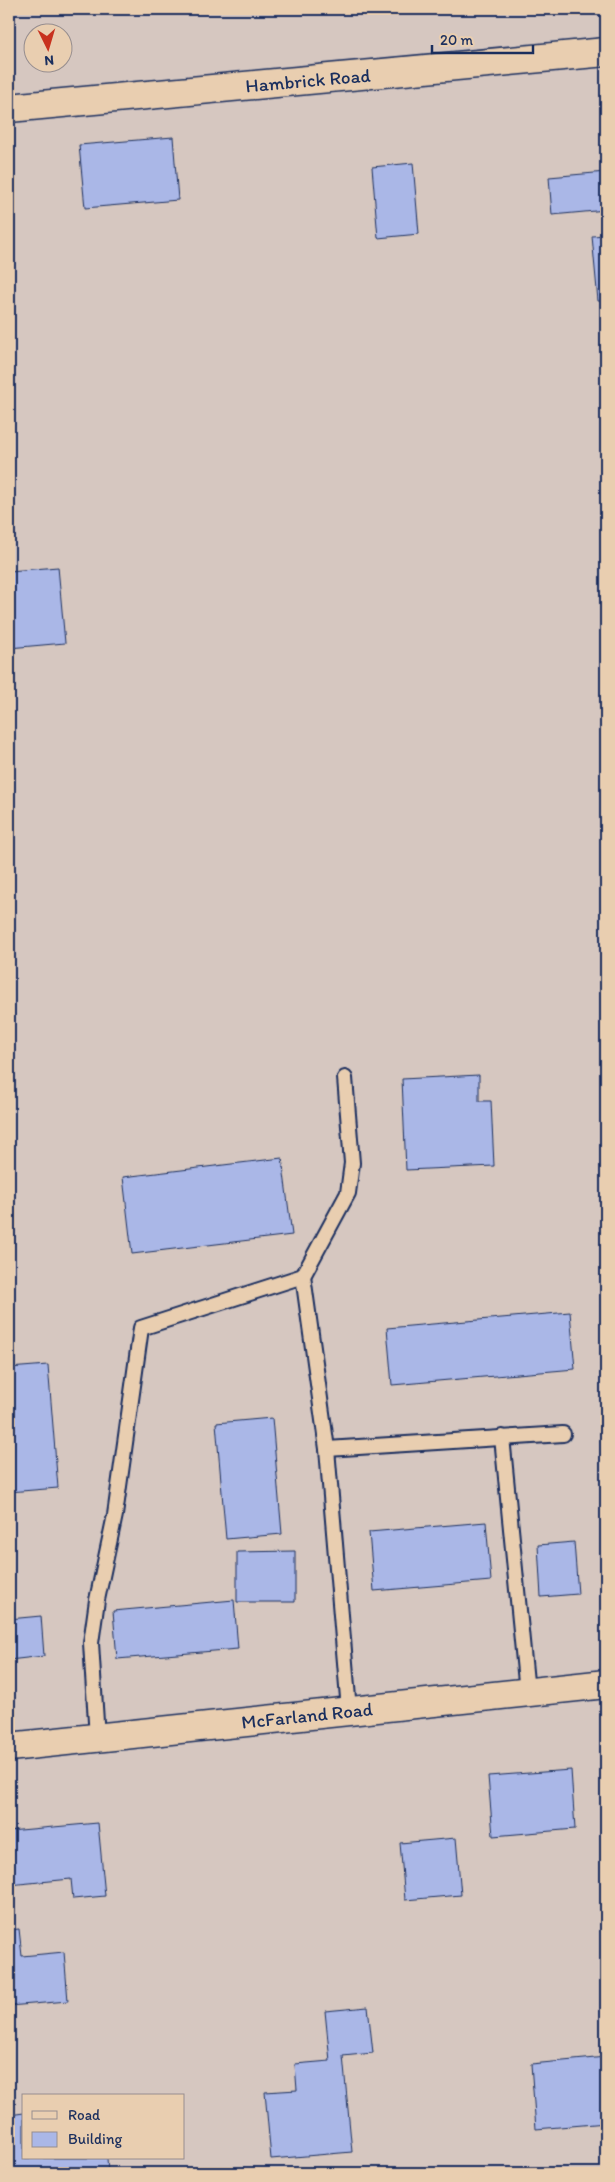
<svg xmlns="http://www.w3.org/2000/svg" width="615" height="2182" font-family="Itim,sans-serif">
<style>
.building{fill:#aab7e7;stroke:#1b2f5e}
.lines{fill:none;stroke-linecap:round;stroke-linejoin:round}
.lane-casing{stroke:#1b2f5e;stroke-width:18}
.street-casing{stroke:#1b2f5e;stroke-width:31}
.lane{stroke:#e9ceb0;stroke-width:14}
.street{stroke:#e9ceb0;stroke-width:28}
.labels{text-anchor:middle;stroke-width:4;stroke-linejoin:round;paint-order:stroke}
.street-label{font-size:19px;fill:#1b2f5e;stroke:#e9ceb0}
</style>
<rect width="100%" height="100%" fill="#d6c7c0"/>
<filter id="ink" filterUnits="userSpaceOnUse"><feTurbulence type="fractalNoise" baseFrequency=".02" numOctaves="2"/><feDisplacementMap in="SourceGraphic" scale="10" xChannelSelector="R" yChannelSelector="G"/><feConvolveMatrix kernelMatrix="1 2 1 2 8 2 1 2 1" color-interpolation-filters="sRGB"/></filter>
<g filter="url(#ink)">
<g class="building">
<path d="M173 137 178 200 85 208 79 145Z"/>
<path d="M413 163 419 234 378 238 372 167Z"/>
<path d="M606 172V210L552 215 549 177Z"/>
<path d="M606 235V301H598L592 236Z"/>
<path d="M58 567 65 643 9 648V571Z"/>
<path d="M479 1075V1101H491L494 1166 406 1170 402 1079Z"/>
<path d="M282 1158 292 1235 132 1254 123 1177Z"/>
<path d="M570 1312 575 1369 392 1385 387 1328Z"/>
<path d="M48 1365 58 1488 9 1492V1368Z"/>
<path d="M272 1418 282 1534 226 1539 216 1423Z"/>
<path d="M486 1522 491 1581 374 1591 369 1532Z"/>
<path d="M574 1542 578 1594 541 1597 538 1545Z"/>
<path d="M295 1551V1602H237V1552Z"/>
<path d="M234 1600 238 1649 117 1659 113 1611Z"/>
<path d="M41 1616 44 1656 9 1660V1619Z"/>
<path d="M571 1770 575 1829 493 1836 488 1776Z"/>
<path d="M98 1823 105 1896 73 1899 71 1879 9 1885V1831Z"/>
<path d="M456 1838 461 1895 405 1900 400 1843Z"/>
<path d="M19 1929 22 1956 64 1952 68 2001 9 2006V1930Z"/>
<path d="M368 2007 373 2053 343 2056 352 2152 271 2159 265 2092 297 2090 295 2064 330 2061 325 2011Z"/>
<path d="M606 2057V2123L536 2129 531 2064Z"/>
<path d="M24 2113V2158H107L108 2173H13L9 2115Z"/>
</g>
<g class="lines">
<g class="lane-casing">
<g id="lane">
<path d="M303 1276 327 1449 349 1710"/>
<path d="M502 1437 527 1692"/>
<path d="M327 1449 563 1434"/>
<path d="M97 1738 91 1643 97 1600 115 1515 141 1328 303 1276 348 1193 352 1163 345 1078"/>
</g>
</g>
<g class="street-casing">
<g id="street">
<path d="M9 108 606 52"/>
<path d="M9 1747 606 1684"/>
</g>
</g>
<use href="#lane" class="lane"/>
<use href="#street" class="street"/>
</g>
</g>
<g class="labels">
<g class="street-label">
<text transform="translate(308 80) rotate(-5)" y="7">Hambrick Road</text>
<text transform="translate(307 1715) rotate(-6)" y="7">McFarland Road</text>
</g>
</g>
<rect width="615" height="2182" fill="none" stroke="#e9ceb0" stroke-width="30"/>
<rect x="15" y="15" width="585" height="2152" fill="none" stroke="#1b2f5e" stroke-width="2" filter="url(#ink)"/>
<rect x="22" y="2094" width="162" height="65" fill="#e9ceb0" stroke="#978e8f"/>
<rect x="32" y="2111" width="25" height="8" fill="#e9ceb0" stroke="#978e8f"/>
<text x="68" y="2120" font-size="15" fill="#1b2f5e">Road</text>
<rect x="32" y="2132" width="25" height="15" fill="#aab7e7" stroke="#978e8f"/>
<text x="68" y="2144" font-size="15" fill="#1b2f5e">Building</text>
<g transform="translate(48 48) rotate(175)"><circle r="24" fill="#e9ceb0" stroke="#978e8f"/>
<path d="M0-4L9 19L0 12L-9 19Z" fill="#c8321e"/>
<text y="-8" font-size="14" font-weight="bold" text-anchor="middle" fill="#1b2f5e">N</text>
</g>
<path d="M432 45v8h101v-8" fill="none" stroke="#1b2f5e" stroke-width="2.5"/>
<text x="440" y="45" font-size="15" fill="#1b2f5e" stroke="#e9ceb0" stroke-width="4" paint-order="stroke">20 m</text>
</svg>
